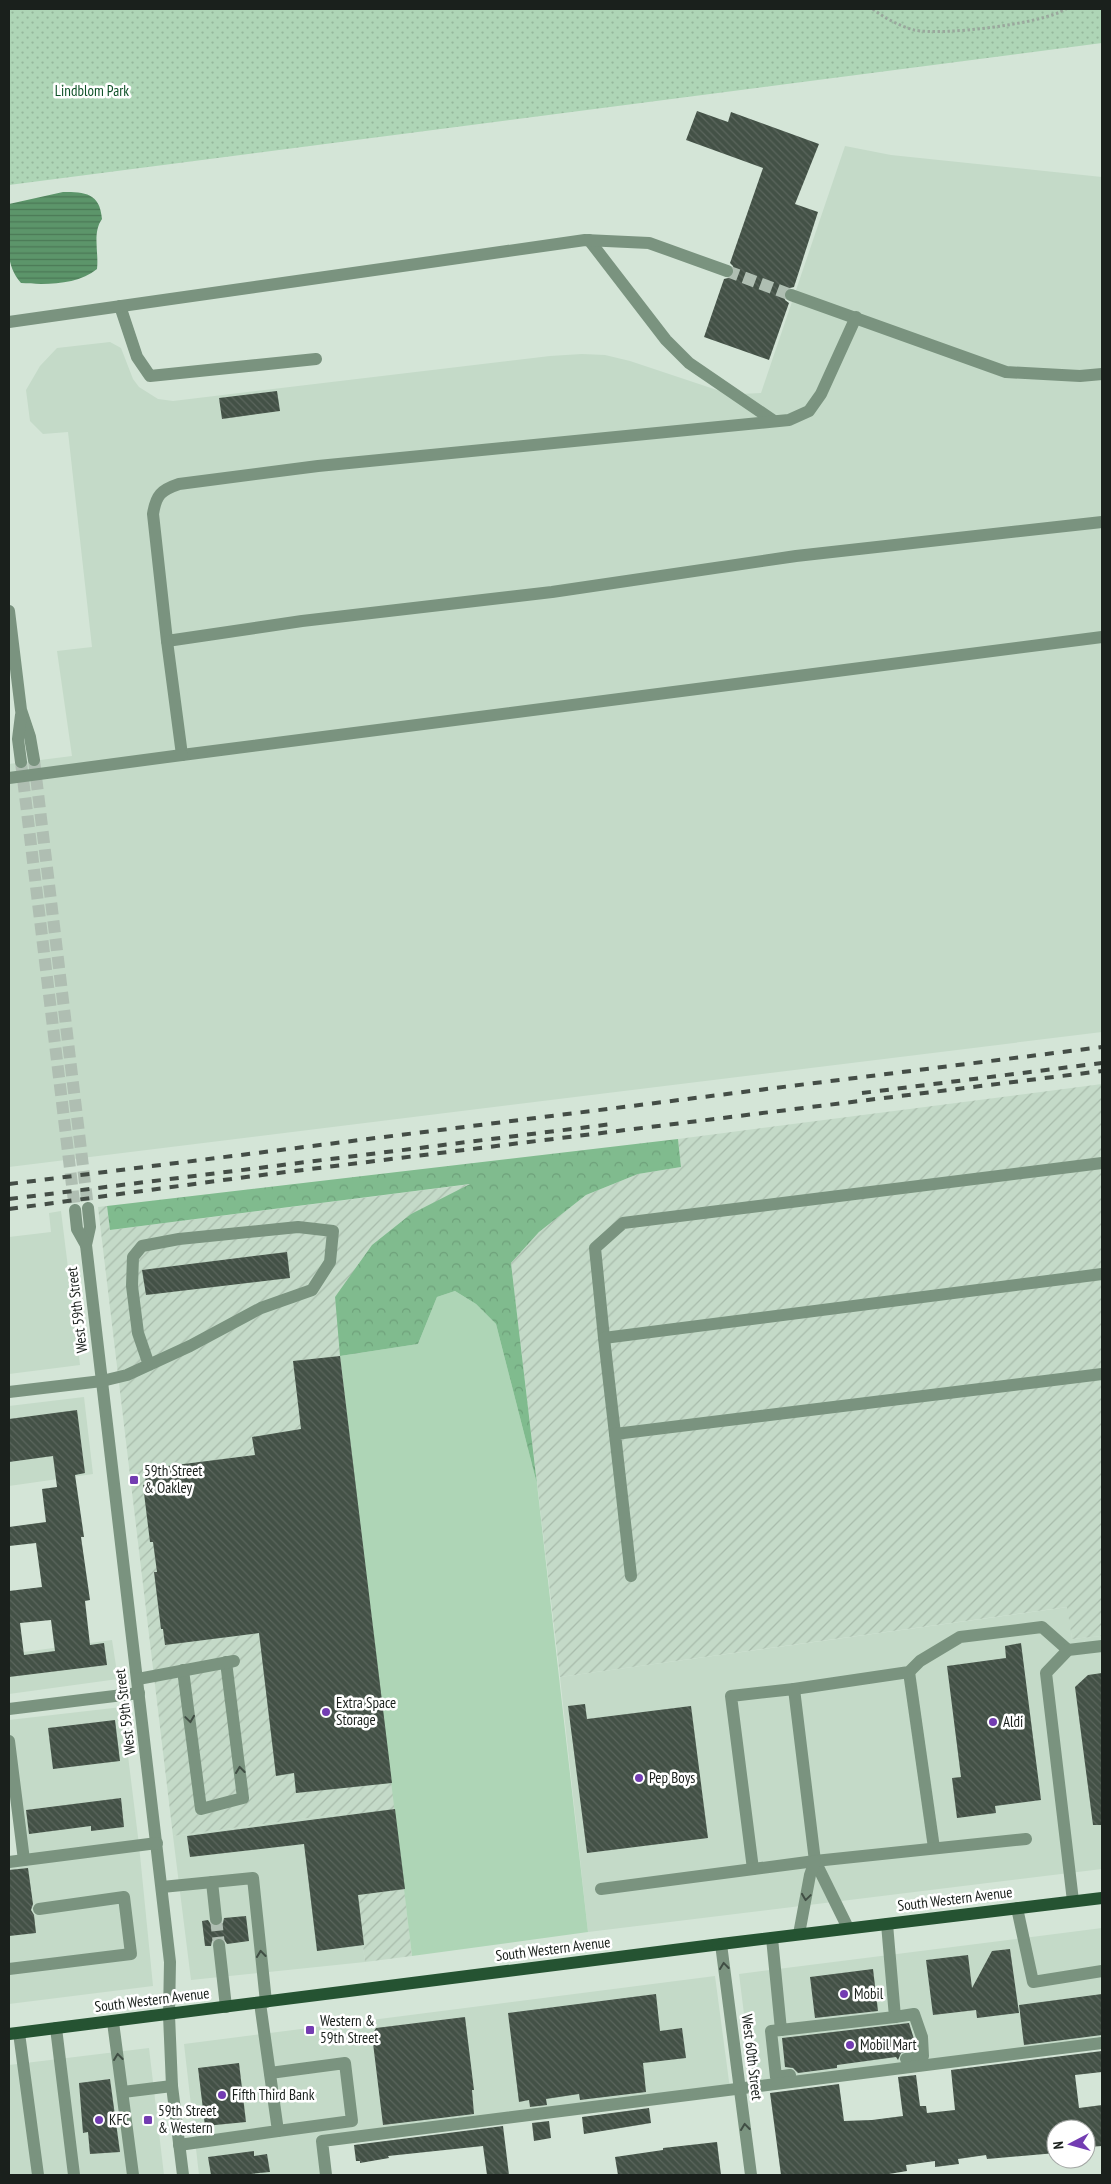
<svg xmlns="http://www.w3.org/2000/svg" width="1111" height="2184" font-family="'PT Sans Narrow',sans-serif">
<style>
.built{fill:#c4dac8}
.industrial{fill:url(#industrial-furrows)}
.grass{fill:#aed5b6}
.forest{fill:url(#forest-crowns)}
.park{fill:url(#park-dots)}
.water{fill:url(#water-rules)}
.building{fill:url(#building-back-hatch);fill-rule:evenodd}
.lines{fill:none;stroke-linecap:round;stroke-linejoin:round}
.minor-tunnel{stroke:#afbeb2;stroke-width:12;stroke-dasharray:12 6;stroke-linecap:butt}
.path{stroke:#9aa89d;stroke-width:3;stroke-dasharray:2.5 2.5;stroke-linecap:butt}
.minor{stroke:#7a937f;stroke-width:12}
.major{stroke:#255332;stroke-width:12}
.rail{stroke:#444d46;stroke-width:4;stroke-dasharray:9 9;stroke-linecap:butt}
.oneway{stroke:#404e44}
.poi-dot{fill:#733cb2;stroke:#fff;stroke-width:2}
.labels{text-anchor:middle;stroke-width:5;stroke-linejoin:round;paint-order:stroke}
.park-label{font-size:15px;fill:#105229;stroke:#fff}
.street-label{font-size:15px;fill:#1a201c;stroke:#fff}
.poi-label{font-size:15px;fill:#1a201c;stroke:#fff;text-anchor:start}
</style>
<defs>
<pattern id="industrial-furrows" width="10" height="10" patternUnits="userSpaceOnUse" patternTransform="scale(1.25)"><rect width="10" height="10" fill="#c4dac8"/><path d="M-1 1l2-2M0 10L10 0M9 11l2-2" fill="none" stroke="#a8bbab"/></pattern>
<pattern id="forest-crowns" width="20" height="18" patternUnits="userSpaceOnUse" patternTransform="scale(1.25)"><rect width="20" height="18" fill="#80bb8e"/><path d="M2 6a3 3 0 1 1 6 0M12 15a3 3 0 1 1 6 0" fill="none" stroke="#6ea07a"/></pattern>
<pattern id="park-dots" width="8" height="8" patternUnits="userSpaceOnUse" patternTransform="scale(1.25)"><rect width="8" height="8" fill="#aed5b6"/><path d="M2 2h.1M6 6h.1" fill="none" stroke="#95b79c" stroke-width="1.8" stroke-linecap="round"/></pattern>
<pattern id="water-rules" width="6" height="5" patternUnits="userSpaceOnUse" patternTransform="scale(1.25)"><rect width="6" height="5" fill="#5c956a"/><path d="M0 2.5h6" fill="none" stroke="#4b7956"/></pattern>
<pattern id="building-back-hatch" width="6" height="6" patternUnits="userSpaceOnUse" patternTransform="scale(1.25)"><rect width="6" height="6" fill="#435146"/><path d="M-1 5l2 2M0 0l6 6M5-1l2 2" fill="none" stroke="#5b665d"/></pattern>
</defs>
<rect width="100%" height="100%" fill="#d4e5d7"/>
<g class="built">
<path d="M845 146 891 155 1102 177V1032L9 1167V764L72 756 57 651 92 647 68 432 43 434 30 421 26 390 40 366 57 348 110 342 121 348 133 379 139 387 158 399 173 401 550 356 582 354 605 355 630 361 720 391 740 394 761 393Z"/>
<path d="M61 1211 80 1365 9 1374V1237L51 1232 49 1213Z"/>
<path d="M84 1397 93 1474 9 1486V1406Z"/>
<path d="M1068 1607 1072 1639 1102 1636V1869L588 1932 560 1677Z"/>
<path d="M112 1640 118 1679 9 1694V1654Z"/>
<path d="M122 1707 139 1845 153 1986 9 2004V1862L23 1860 9 1741V1720Z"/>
<path d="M346 1813 365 1962 191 1980 173 1836Z"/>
<path d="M1102 1928V2043L753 2086 739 1974Z"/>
<path d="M715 1976 730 2089 322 2141 326 2175H199L184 2044Z"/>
<path d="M149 2048 164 2175H9V2065Z"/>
</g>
<g class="industrial">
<path d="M1102 1084V1636L1072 1639 1067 1607 560 1677 511 1263 539 1232 586 1195 638 1174 681 1167 678 1139Z"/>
<path d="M472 1184 411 1214 335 1297 412 1956 365 1962 346 1813 173 1836 98 1207 107 1206 110 1230Z"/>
</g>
<path class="grass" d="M455 1291 476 1304 496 1324 537 1484 588 1932 412 1956 340 1356 418 1344 437 1297Z"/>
<path class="forest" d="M678 1139 681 1167 638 1174 586 1195 539 1232 511 1263 537 1484 496 1324 476 1304 455 1291 437 1297 418 1344 340 1356 335 1297 372 1245 411 1214 470 1184 110 1230 107 1206Z"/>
<path class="park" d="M9 9H1102V43L9 185Z"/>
<path class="water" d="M63 192C85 192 100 193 102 219 92 233 99 252 97 269 78 285 45 285 21 283 2 262 9 230 9 204Z"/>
<g class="building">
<path d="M697 111 728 122 731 112 819 144 795 204 818 212 794 287 786 289 783 293 785 300 789 303 769 360 704 337 724 279 732 277 735 273 733 266 730 263 763 168 686 140Z"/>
<path d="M277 391 280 411 222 419 219 398Z"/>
<path d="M287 1252 290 1278 146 1295 142 1270Z"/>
<path d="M340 1356 392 1783 296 1793 294 1773 276 1776 259 1633 165 1645 163 1629H161L154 1572H157L153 1542H150L143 1485 146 1484 144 1469 255 1455 252 1437 301 1429 293 1361Z"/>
<path d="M77 1410 85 1473 75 1475 84 1537H81L90 1600 85 1601 90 1645 104 1643 107 1665 9 1677V1591L42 1587 36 1543 9 1546V1527L46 1522 42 1489 57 1487 53 1456 9 1462V1419ZM51 1620 55 1651 24 1655 20 1623Z"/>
<path d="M1021 1643 1041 1800 995 1806 996 1813 957 1818 952 1778 961 1777 947 1666 1006 1658 1005 1646Z"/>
<path d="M1102 1673V1825H1093L1075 1687 1088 1675Z"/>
<path d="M585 1704 587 1719 691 1706 708 1838 587 1853 568 1706Z"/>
<path d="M115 1720 120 1761 53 1769 48 1728Z"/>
<path d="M121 1798 124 1827 91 1831V1826L29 1834 26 1810Z"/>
<path d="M395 1809 405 1889 358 1895 364 1945 317 1951 304 1844 190 1857 187 1836Z"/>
<path d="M28 1868 33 1904 31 1910 34 1915 36 1933 9 1936V1870Z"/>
<path d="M246 1916 249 1941 227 1944 223 1938 218 1937 212 1941 211 1946H205L202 1921 208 1920 212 1926 217 1927 223 1923 224 1918Z"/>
<path d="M1010 1949 1019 2013 977 2018 976 2010 933 2015 926 1960 968 1955 972 1988 992 1951Z"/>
<path d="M873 1969 878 2011 815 2018 810 1977Z"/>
<path d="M656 1994 660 2031 682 2028 686 2058 643 2063 646 2092 580 2100 579 2094 546 2099 547 2105 530 2107 529 2100 519 2102 508 2013Z"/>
<path d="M1102 1994V2035L1024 2045 1019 2005Z"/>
<path d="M465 2017 474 2090H472L474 2114 383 2125 372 2035 376 2028Z"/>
<path d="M909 2023 914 2039 915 2049 901 2053 898 2060 896 2057 837 2065V2068L798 2073 793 2068 785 2067 782 2038Z"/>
<path d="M1102 2051V2072L1075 2075 1079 2108 1102 2105V2146L1089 2147 1087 2129H1056V2153L987 2159 986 2155 958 2159 959 2164 935 2167V2161L906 2165 907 2171 883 2175H781L770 2093 839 2084 844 2121 872 2120 903 2116 898 2077 916 2075 920 2106H926L927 2113 955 2110 951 2070Z"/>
<path d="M239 2063 246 2122 205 2126 198 2068Z"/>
<path d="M110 2079 120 2152 90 2154 88 2132 83 2133 79 2083Z"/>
<path d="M649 2108 651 2123 584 2134 582 2117Z"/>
<path d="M549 2121 551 2138 534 2141 532 2123Z"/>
<path d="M503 2126 509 2175H487L483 2146 388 2156 389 2158 360 2163V2161H356L354 2145Z"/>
<path d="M717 2142 721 2175H618L615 2157 663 2150V2148Z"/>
<path d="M254 2151V2156L267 2154 270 2172 240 2175H211L208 2157Z"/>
</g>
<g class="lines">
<g class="minor-tunnel">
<path d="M727 271 791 295"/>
<path d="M34 760 88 1208"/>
<path d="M21 762 75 1210"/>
<path d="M216 1919 219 1945"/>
</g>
<path class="path" d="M873 9C884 18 900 26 914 30 942 36 1042 24 1066 9"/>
<g class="minor">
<path d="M589 240 666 340 689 363 774 421"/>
<path d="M791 295 1006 372 1080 376 1102 374"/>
<path d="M120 306 137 357 150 376 316 359"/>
<path d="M856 317 821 394 809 411 789 420 318 466 179 484C161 490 156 495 153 514L167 641 302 621 552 592 796 556 1102 522"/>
<path d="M9 322 585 240 649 243 727 271"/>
<path d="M9 611 21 710 30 737 34 760"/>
<path d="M167 641 182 755 1102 637"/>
<path d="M21 715 18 739 21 762"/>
<path d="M9 778 182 755"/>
<path d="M88 1208 90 1227 86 1245 170 1962 169 2015 172 2086 183 2175"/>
<path d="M75 1210 77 1229 86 1245"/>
<path d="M604 1338 595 1248 623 1223 1102 1163"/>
<path d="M9 1392 102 1381 127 1375 190 1346 261 1308 312 1290 330 1262 333 1231 298 1227 179 1239 142 1246 133 1257 132 1286 138 1333 149 1365"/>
<path d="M615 1434 604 1338 1102 1274"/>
<path d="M631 1576 615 1434 1102 1374"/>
<path d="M183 1670 201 1809 243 1798 226 1662"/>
<path d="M909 1672 934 1848"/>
<path d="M138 1679 234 1661"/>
<path d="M794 1689 909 1672 920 1661 960 1637 1042 1627 1068 1650"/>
<path d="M9 1709 139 1693"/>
<path d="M9 1741 24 1860"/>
<path d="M9 1862 157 1843"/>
<path d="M753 1869 731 1696 794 1689 815 1861 848 1928"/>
<path d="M212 1882 216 1919"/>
<path d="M162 1887 253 1878 266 2002"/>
<path d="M601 1889 815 1861 1026 1839"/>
<path d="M1073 1901 1046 1673 1068 1650 1102 1646"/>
<path d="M1017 1908 1033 1982 1102 1971"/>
<path d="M799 1934 810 1875 815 1861"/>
<path d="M772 1938 781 2030 895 2017 887 1924"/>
<path d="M721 1944 751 2175"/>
<path d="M219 1945 226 2007"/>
<path d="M9 1969 131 1954 124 1897 39 1909"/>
<path d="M895 2017 914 2014 922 2037 923 2056 906 2059"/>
<path d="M113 2022 133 2175"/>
<path d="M56 2028 74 2175"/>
<path d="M781 2030 771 2031 776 2077 790 2075"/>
<path d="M19 2033 38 2175"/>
<path d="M270 2073 345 2063 352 2121 278 2131"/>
<path d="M123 2092 172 2086"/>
<path d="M179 2145 278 2131 260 2003"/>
<path d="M326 2175 322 2141 1102 2043"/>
</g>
<path class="major" d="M9 2034 721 1944 1102 1898"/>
<g class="rail">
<path d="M862 1093 1102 1063"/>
<path d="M9 1184 1102 1047"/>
<path d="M9 1199 612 1124"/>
<path d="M9 1209 246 1177 1102 1071"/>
</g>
</g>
<defs><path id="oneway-chevron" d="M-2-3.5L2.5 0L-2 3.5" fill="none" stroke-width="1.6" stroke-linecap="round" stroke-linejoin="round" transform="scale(1.25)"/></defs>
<g class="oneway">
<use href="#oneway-chevron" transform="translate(190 1719) rotate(82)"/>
<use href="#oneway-chevron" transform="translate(240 1770) rotate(-97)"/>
<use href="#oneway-chevron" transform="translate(806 1897) rotate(98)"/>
<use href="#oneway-chevron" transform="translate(261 1954) rotate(-96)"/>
<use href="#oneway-chevron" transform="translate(724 1966) rotate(-97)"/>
<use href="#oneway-chevron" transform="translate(118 2057) rotate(-97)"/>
<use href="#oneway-chevron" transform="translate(745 2127) rotate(-97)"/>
</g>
<g class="poi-dot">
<rect x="129" y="1475" width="10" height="10" rx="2.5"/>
<circle cx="326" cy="1712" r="5"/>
<circle cx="993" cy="1722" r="5"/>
<circle cx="639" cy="1778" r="5"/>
<circle cx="844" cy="1994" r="5"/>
<rect x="305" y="2025" width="10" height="10" rx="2.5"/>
<circle cx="850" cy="2045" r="5"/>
<circle cx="222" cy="2095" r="5"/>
<circle cx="99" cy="2120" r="5"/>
<rect x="143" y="2115" width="10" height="10" rx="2.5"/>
</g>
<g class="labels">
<g class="park-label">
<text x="92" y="96">Lindblom Park</text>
</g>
<g class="street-label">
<text transform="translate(77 1310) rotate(-97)" y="5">West 59th Street</text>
<text transform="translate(125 1712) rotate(-97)" y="5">West 59th Street</text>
<text transform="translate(955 1899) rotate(-7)" y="5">South Western Avenue</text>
<text transform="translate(553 1949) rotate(-7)" y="5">South Western Avenue</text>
<text transform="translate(152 2000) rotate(-7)" y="5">South Western Avenue</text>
<text transform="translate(752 2057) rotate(83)" y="5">West 60th Street</text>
</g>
<g class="poi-label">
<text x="144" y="1476">59th Street<tspan x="144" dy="17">&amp; Oakley</tspan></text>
<text x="336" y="1708">Extra Space<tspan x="336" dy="17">Storage</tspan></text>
<text x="1003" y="1727">Aldi</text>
<text x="649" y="1783">Pep Boys</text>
<text x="854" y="1999">Mobil</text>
<text x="320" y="2026">Western &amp;<tspan x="320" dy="17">59th Street</tspan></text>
<text x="860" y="2050">Mobil Mart</text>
<text x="232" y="2100">Fifth Third Bank</text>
<text x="158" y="2116">59th Street<tspan x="158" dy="17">&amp; Western</tspan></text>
<text x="109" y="2125">KFC</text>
</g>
</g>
<rect width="1111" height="2184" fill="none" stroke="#1a201c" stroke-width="20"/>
<g transform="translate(1071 2144) rotate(264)"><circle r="24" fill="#ffffff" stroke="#a3a6a4"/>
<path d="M0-4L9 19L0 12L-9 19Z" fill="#733cb2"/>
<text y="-8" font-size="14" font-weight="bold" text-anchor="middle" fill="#1a201c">N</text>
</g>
</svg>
